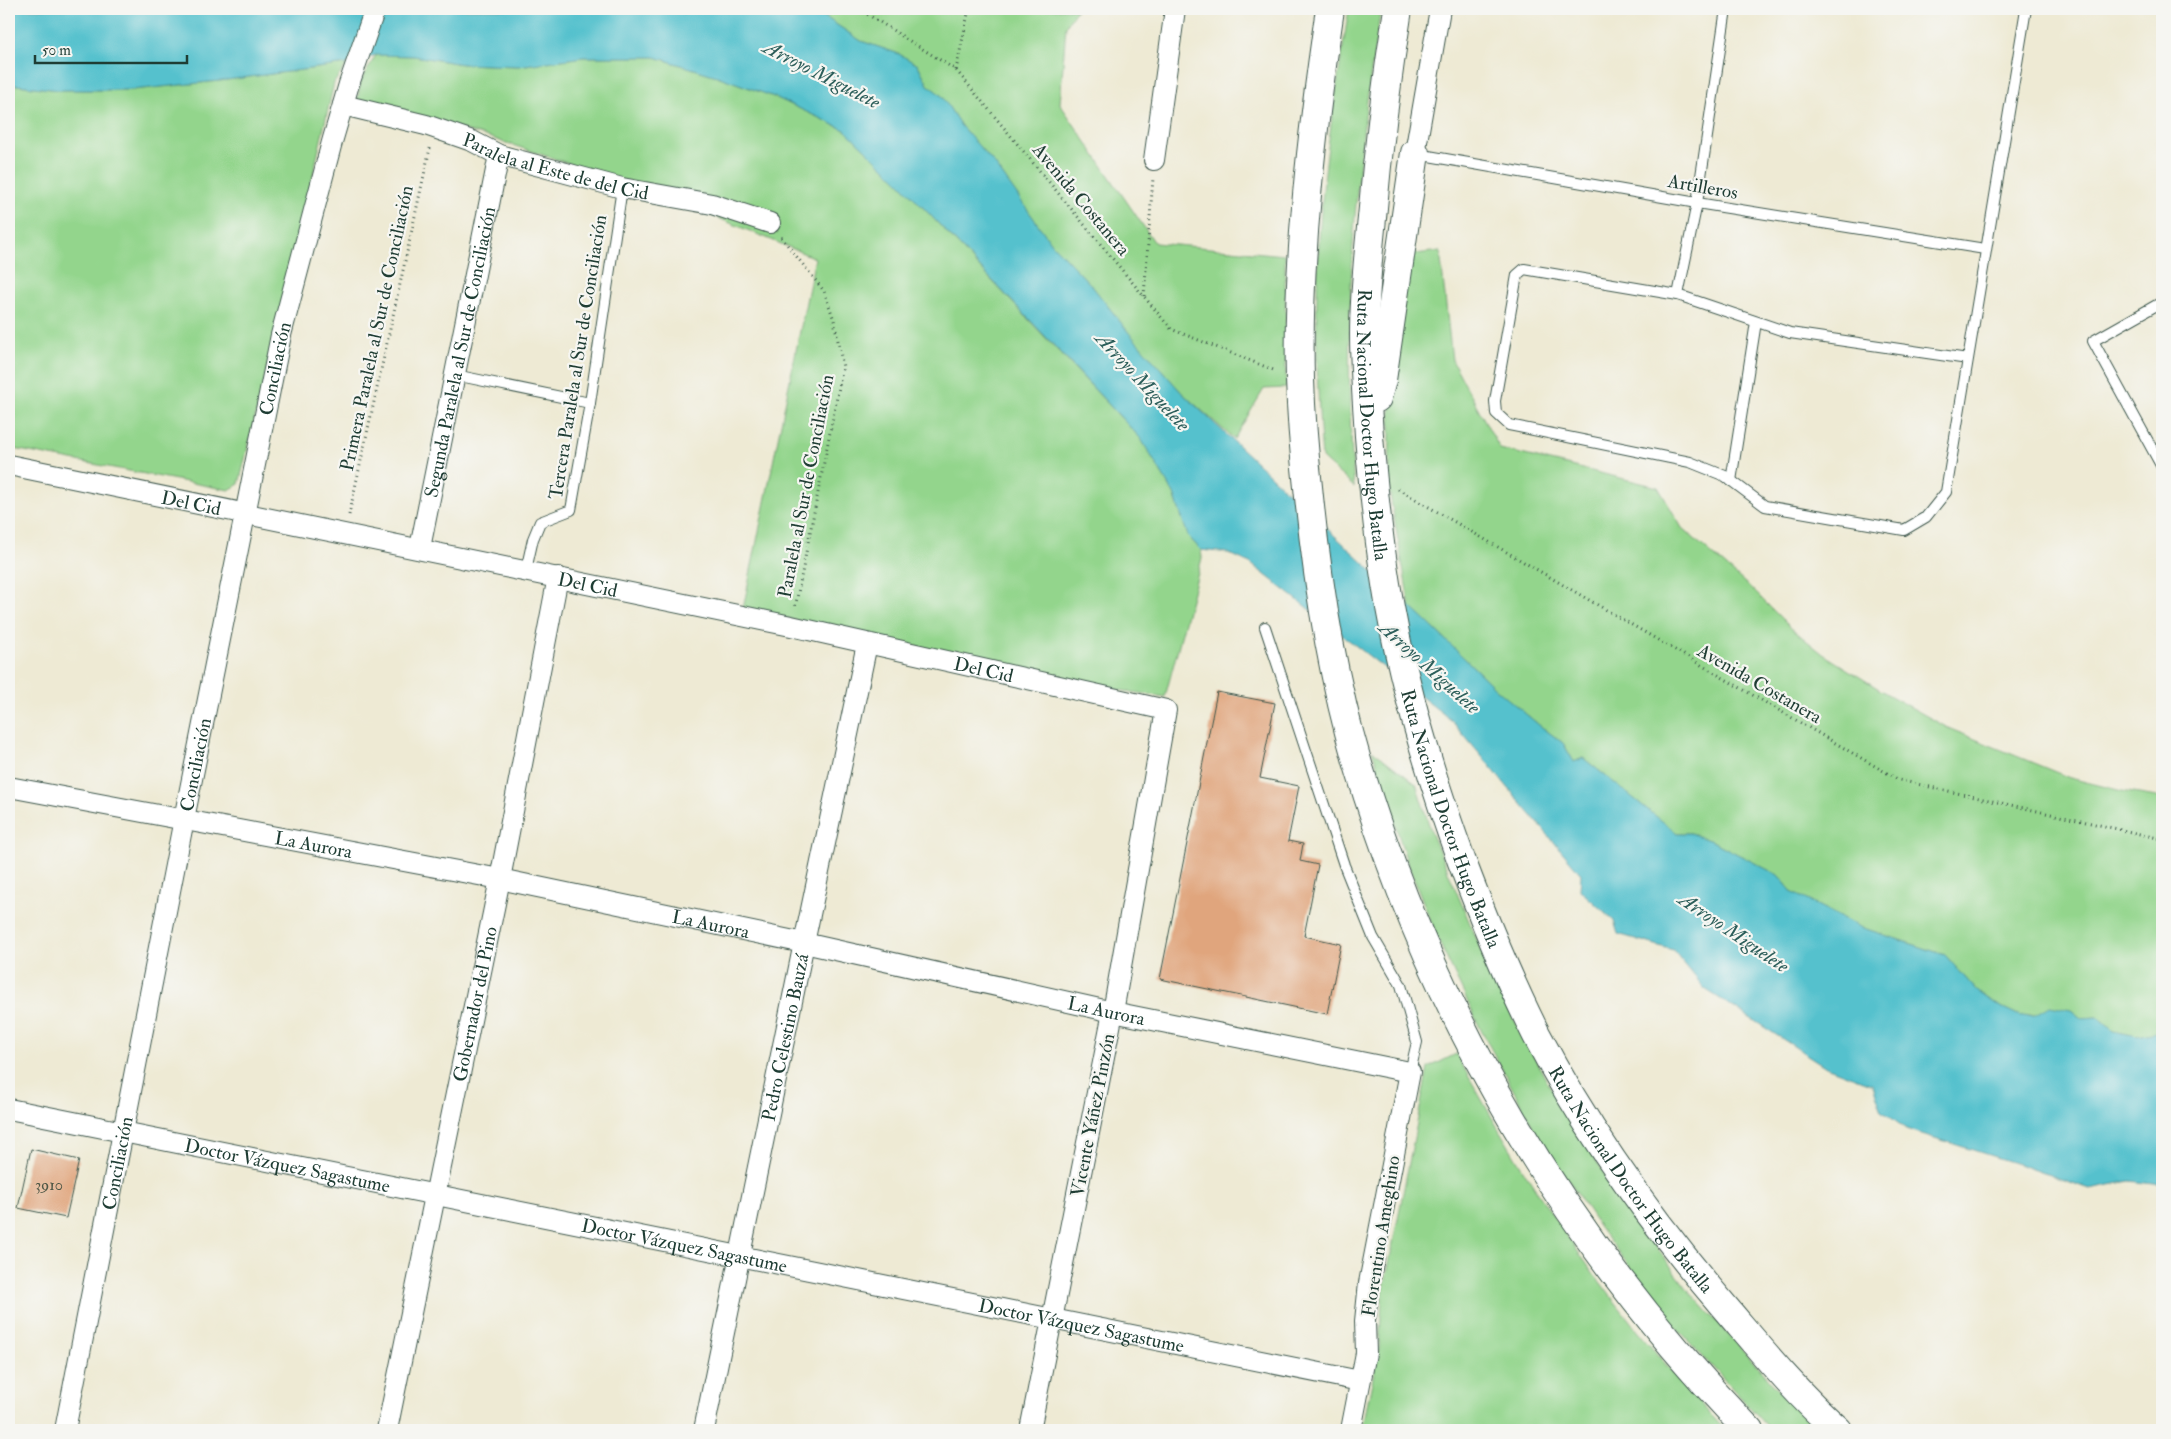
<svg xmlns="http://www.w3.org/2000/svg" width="2171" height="1439" font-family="'IM FELL Double Pica',serif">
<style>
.green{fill:#93d58c;stroke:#598960}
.water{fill:#54c1cd;stroke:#3a7f80}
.building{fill:#e0a57d}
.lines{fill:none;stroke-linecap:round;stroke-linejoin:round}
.lane-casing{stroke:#3e574c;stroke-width:12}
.street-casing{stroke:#3e574c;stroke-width:22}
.highway-casing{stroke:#3e574c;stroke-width:30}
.path{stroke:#3e574c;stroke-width:3;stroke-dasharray:1 4;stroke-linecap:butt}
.lane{stroke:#fff;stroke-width:10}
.street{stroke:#fff;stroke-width:20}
.highway{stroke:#fff;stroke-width:28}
.labels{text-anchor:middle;stroke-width:4.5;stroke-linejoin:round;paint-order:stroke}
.number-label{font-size:16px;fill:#4f5746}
.street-label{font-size:19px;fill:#1f3d34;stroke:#f6f6f2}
.water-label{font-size:20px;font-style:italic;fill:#2c5e5a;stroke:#f6f6f2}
</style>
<rect width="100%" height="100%" fill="#f6f6f2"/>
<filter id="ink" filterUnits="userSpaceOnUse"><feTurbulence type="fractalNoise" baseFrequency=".02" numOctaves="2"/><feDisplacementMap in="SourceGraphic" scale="10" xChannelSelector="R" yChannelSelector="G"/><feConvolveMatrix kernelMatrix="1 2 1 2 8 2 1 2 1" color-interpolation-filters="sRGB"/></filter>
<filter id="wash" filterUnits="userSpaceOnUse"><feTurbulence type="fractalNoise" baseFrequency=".0096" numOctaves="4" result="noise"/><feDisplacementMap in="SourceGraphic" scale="20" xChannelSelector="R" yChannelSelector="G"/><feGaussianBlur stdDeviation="1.12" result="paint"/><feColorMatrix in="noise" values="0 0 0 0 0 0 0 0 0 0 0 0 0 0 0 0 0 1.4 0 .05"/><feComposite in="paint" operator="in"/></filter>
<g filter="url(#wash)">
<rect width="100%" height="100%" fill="#eeead4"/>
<g class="green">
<path d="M809 9H1077L1066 26 1060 104 1155 243 1285 255 1286 388 1264 389 1234 439 1182 393 1129 333 1092 286 1052 244 994 163 961 126 941 95 928 85 918 65 899 54 861 41 816 11Z"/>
<path d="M1349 9H1381C1354 167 1342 327 1354 487L1322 458C1315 366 1314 273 1324 181 1330 123 1340 66 1349 9Z"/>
<path d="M376 55 414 56 462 64 518 66 583 57H655L717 76 777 98 845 130 899 182 1141 439 1174 494 1188 536 1201 550 1202 558 1165 697 1119 690 743 609 815 258 653 191 479 134 357 101 361 81Z"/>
<path d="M347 64 334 83 305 210 239 484 229 490 9 448V84L59 90H132L219 81Z"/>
<path d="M1440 251 1452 360 1500 449 1658 487 1682 528 1753 590 1791 628 1823 654 1887 694 1948 728 2070 778 2122 791 2162 798V1031L2137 1036 2113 1031 2098 1017 2081 1018 2071 1010 2020 1016 1999 1006 1977 991 1945 955 1860 927 1793 893 1778 875 1714 842 1690 833H1677L1583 758 1574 762 1563 743 1539 725 1496 689 1427 622 1410 607 1389 489 1391 375 1407 255Z"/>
<path d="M1372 750 1416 784 1432 834 1497 987 1549 1085 1613 1188 1689 1291 1790 1402 1820 1430H1771L1679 1331 1599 1227 1535 1130 1482 1032 1440 944 1407 862Z"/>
<path d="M1456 1054C1487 1109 1518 1165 1554 1217 1605 1293 1662 1364 1725 1430H1362L1379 1349 1382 1298 1428 1068Z"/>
</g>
<path class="water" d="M9 9H809L816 11 861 41 899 54 918 65 928 85 941 95 961 126 994 163 1052 244 1092 286 1129 333 1182 393 1427 622 1496 689 1539 725 1563 743 1574 762 1583 758 1677 833H1690L1714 842 1778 875 1793 893 1860 927 1945 955 1977 991 1999 1006 2020 1016 2035 1015 2050 1006 2071 1010 2081 1018 2098 1017 2113 1031 2137 1036 2162 1031V1185L2130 1181 2089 1189 2024 1166 1906 1129 1882 1111 1873 1085 1826 1067 1705 989 1673 950 1618 934 1614 921 1580 890 1581 874 1451 720 1250 563 1228 553 1201 550 1188 536 1174 494 1141 439 1045 336 899 182 845 130 777 98 717 76 655 57H583L518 66 462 64 414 56 376 55 347 64 219 81 132 90H59L9 84Z"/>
<g id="blocks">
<g class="building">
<path d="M1217 692 1275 703 1260 778 1299 786 1288 841 1303 844 1300 861 1318 865 1304 936 1341 944 1327 1014 1160 979Z"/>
<path d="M31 1149 79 1160 66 1218 18 1208Z"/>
</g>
</g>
</g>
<g filter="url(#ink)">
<use href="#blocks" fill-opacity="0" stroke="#3e574c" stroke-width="1"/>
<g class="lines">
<g class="lane-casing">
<g id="lane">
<path d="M1417 154 1697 203 1985 249"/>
<path d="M1678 295 1697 203 1726 9"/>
<path d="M2162 302 2093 341 2162 467"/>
<path d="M1968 359 1790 333 1678 295 1524 269 1517 275 1495 401 1496 413 1509 425 1690 462 1725 476 1765 506 1904 530 1926 517 1946 492 2026 9"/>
<path d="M455 375 590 403"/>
<path d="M1731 481 1756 322"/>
<path d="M526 570 533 539 540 522 571 510 590 403 622 188"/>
<path d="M1265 627 1344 865 1373 937 1401 985 1417 1042 1410 1072"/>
</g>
</g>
<g class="street-casing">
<g id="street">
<path id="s1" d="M343 105 426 125 472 141 499 155 622 188 712 204 770 223"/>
<path d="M1415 153 1440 9"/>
<path d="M1154 160 1175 9"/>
<path id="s2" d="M9 465 791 626 1166 710 1113 1012 1030 1430"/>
<path id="s3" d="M420 548 499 155"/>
<path id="s4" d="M9 787 500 879 804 943 1113 1012 1410 1072 1369 1283 1365 1321 1366 1353 1351 1430"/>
<path id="s5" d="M9 1109 1360 1381"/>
<path id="s6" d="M65 1430 184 819 281 335 332 142 349 84 375 9"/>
<path id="s7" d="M387 1430 500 879 558 577"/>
<path id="s8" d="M704 1430 804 943 867 644"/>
</g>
</g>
<g class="highway-casing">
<g id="highway">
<path d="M1330 9C1312 131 1297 255 1300 379 1301 415 1304 451 1308 487 1317 579 1331 673 1357 761 1432 1015 1565 1240 1749 1430"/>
<path id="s9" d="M1398 9C1387 78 1378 148 1372 218 1368 257 1364 295 1364 335 1364 369 1367 402 1369 436 1373 486 1378 535 1386 584 1401 679 1429 772 1462 862 1484 920 1508 978 1536 1034 1588 1133 1655 1226 1727 1310 1762 1351 1797 1394 1838 1430"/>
<path d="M1377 398 1382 380 1415 153"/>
</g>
</g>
<g class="path">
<path d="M859 9 956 70 1171 329 1276 371"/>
<path d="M956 70 969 9"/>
<path d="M781 237 824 291 834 320 843 367 795 608"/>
<path d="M1144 296 1153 178"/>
<path d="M1398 489 1899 780 2162 839"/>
<path d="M349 515 430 148"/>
</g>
<use href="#lane" class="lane"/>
<use href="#street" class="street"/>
<use href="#highway" class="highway"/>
</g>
</g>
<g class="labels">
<g class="number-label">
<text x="49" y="1190">3910</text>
</g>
<g class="street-label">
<text dy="7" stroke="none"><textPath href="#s1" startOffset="222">Paralela al Este de del Cid</textPath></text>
<text transform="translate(1703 186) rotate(10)" y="7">Artilleros</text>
<text transform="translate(1082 199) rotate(50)" y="7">Avenida Costanera</text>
<text transform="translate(376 328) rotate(-78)" y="7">Primera Paralela al Sur de Conciliación</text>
<text dy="7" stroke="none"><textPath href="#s3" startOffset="200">Segunda Paralela al Sur de Conciliación</textPath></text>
<text transform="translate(577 357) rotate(-81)" y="7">Tercera Paralela al Sur de Conciliación</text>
<text dy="7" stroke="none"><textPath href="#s6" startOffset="1082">Conciliación</textPath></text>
<text dy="7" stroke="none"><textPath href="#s9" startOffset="418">Ruta Nacional Doctor Hugo Batalla</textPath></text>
<text transform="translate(805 486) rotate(-79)" y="7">Paralela al Sur de Conciliación</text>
<text dy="7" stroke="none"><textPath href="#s2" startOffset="186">Del Cid</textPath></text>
<text dy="7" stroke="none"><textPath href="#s2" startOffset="591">Del Cid</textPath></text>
<text dy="7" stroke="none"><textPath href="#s2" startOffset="996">Del Cid</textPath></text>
<text transform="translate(1760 683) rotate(30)" y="7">Avenida Costanera</text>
<text dy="7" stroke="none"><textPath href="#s6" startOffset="678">Conciliación</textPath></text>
<text dy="7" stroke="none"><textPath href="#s9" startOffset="822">Ruta Nacional Doctor Hugo Batalla</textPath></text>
<text dy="7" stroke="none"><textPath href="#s4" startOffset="310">La Aurora</textPath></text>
<text dy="7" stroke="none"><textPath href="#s4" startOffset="715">La Aurora</textPath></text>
<text dy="7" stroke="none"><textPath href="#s7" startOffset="435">Gobernador del Pino</textPath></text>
<text dy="7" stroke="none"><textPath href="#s4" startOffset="1120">La Aurora</textPath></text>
<text dy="7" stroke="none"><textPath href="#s8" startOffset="401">Pedro Celestino Bauzá</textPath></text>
<text transform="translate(1092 1115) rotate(-79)" y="7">Vicente Yáñez Pinzón</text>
<text dy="7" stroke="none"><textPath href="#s6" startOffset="272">Conciliación</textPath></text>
<text dy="7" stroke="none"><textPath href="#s5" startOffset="284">Doctor Vázquez Sagastume</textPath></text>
<text dy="7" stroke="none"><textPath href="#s9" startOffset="1228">Ruta Nacional Doctor Hugo Batalla</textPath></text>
<text transform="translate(1380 1236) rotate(-81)" y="7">Florentino Ameghino</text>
<text dy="7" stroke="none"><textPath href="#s5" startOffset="689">Doctor Vázquez Sagastume</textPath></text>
<text dy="7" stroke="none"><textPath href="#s5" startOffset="1094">Doctor Vázquez Sagastume</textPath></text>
</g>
<g class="water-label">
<text transform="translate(822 74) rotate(27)" y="7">Arroyo Miguelete</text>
<text transform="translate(1143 381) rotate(47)" y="7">Arroyo Miguelete</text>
<text transform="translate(1430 667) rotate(42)" y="7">Arroyo Miguelete</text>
<text transform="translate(1734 932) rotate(34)" y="7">Arroyo Miguelete</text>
</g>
</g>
<rect width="2171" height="1439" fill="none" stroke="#f6f6f2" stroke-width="30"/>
<path d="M35 55v8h152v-8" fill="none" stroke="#1f3d34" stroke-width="2.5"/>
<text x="42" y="55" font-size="15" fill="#1f3d34" stroke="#f6f6f2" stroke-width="4" paint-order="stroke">50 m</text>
</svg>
